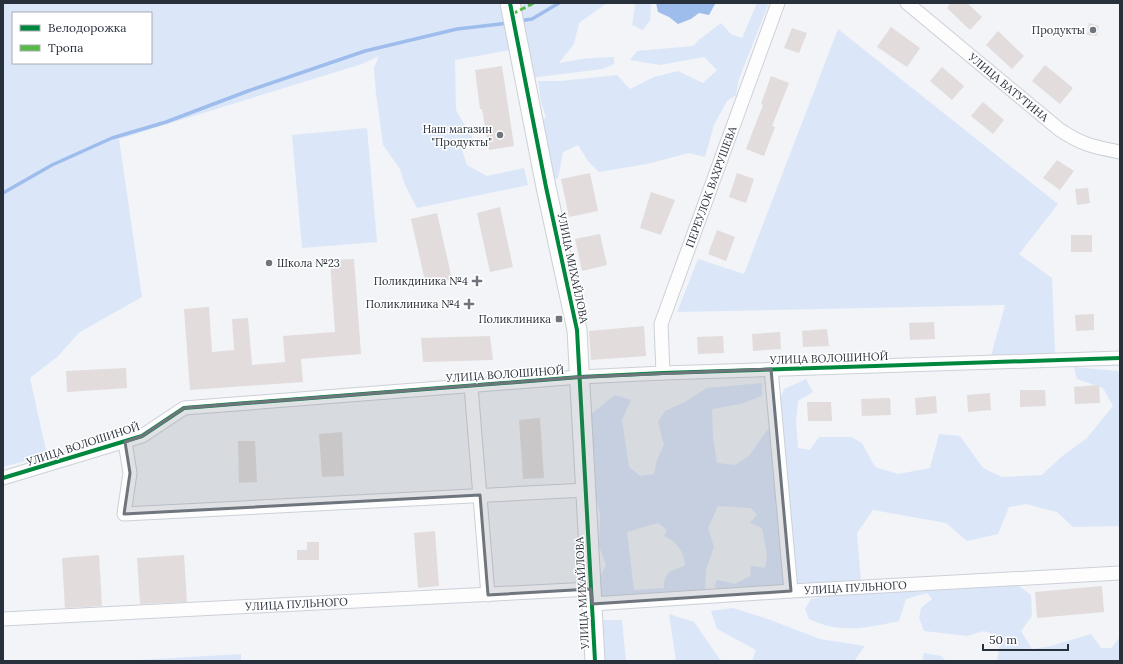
<svg xmlns="http://www.w3.org/2000/svg" width="1123" height="664" font-family="Lora,serif">
<style>
.green{fill:#dbe7f9;fill-rule:evenodd}
.water{fill:#9ebdec}
.lines{fill:none;stroke-linecap:round;stroke-linejoin:round}
.stream{stroke:#9ebdec;stroke-width:3.5}
.building{fill:#e2dcdc}
.street-casing{stroke:#ccd0d8;stroke-width:15}
.secondary-casing{stroke:#ccd0d8;stroke-width:21}
.street{stroke:#fdfdfe;stroke-width:13}
.secondary{stroke:#fdfdfe;stroke-width:19}
.quiet{stroke:#58b947;stroke-width:3;stroke-dasharray:6 3;stroke-linecap:butt}
.cycleway-casing{stroke:#fff;stroke-width:6}
.cycleway{stroke:#00873e;stroke-width:4}
.marked{fill:#6f757d;fill-opacity:0.2;stroke:#6f757d;stroke-width:3;stroke-linejoin:round}
.poi-dot{fill:#6f757d;stroke:#fff;stroke-width:1.5}
.labels{text-anchor:middle;stroke-width:3;stroke-linejoin:round;paint-order:stroke}
.poi-label{font-size:11px;fill:#28303b;stroke:#fff;text-anchor:end}
.street-label{font-size:11px;fill:#28303b;stroke:#fff}
</style>
<rect width="100%" height="100%" fill="#f2f4f7"/>
<g class="green">
<path d="M3 3H506L516 49 455 60 456 110 465 126 473 138 462 150 467 165 487 176 524 168 528 185 417 208 405 185 400 169 383 145 376 93 374 68 379 56 362 64 119 139 142 297 80 332 57 357 30 378 47 455 3 467ZM13 13H151V63H13Z"/>
<path d="M513 3H607L579 23 574 44 559 63C578 59 595 57 614 57V64L603 69 530 78Z"/>
<path d="M633 3H651L650 20 643 30 632 25 635 6Z"/>
<path d="M757 3H769L739 79 736 95 727 101 714 125 705 157 689 153 647 164 599 172 588 161 578 145 563 152 558 179 551 177 540 122 546 117 541 102 538 81H561L617 75 630 89 654 77 678 71 703 83 717 70 704 57 660 65 630 60 637 51 693 46 700 39 721 23 731 34 742 38Z"/>
<path d="M838 29 1058 204 1019 254 1052 278 1055 353 991 356 1005 305 677 312 698 259 744 274Z"/>
<path d="M367 128 377 242 302 248 292 135Z"/>
<path d="M1074 367 1118 371 1120 375V526L1073 527 1057 512 1026 504 1009 507 998 534 967 541 946 523 873 510 857 533 861 583 721 592 714 586 717 580 735 584 750 576 751 566 765 568 767 555 762 528 750 523 757 515 751 508 718 506 708 528 714 547 706 569 705 592 602 599 599 579 606 565 599 546 600 514 595 493 586 418 615 395 631 400 622 420 629 467 640 476 654 474 657 460 664 445 658 422 665 411 685 402 707 388 762 383V396L740 404 712 409 713 438 717 463 735 465 749 456 770 426 784 389 806 379 813 392 798 401 796 422 798 448 810 450 819 437H851L862 443 875 467 898 474 930 468 939 434 960 436 983 468 1002 477 1042 475 1061 457 1087 438 1113 406 1103 388 1077 379ZM658 523 667 530 664 536C677 542 684 551 685 566 671 570 664 572 664 588L634 590 627 532Z"/>
<path d="M1014 582 1031 595 1032 616 1021 631 1032 649 1051 646 1091 634 1101 648H1111L1120 637V661H997L1001 638 984 631 967 636 924 631 919 618 921 608 932 599 927 593 906 599 899 621C867 628 840 634 809 619L805 609 811 599 861 590Z"/>
<path d="M733 608 768 619 820 639 865 646 854 661H752L756 650 717 629 711 611Z"/>
<path d="M669 614 694 622 721 661H676Z"/>
<path d="M600 620H622L626 661H603Z"/>
<path d="M924 653 941 656 946 661H922Z"/>
<path d="M241 654V661H123Z"/>
</g>
<path class="water" d="M656 3H715V4L709 15 699 13 691 19 678 24 669 17 658 12Z"/>
<g class="lines">
<g class="stream">
<path d="M519 21 532 19 559 3"/>
<path d="M3 193 52 165 112 138 166 122 248 91 365 51 457 29 509 23"/>
</g>
</g>
<g class="building">
<path d="M951 3H967L982 17 970 30 947 8Z"/>
<path d="M1089 23 1099 26 1097 36 1087 35Z"/>
<path d="M891 27 920 48 907 67 877 47Z"/>
<path d="M792 28 807 33 799 53 784 48Z"/>
<path d="M998 31 1024 56 1012 69 986 45Z"/>
<path d="M1045 65 1073 88 1060 104 1032 81Z"/>
<path d="M502 66 514 146 489 150 482 109H480L475 70Z"/>
<path d="M942 67 964 86 952 100 930 81Z"/>
<path d="M771 76 789 83 772 126 775 127 764 156 746 149 763 105 761 104Z"/>
<path d="M983 102 1004 120 993 134 971 116Z"/>
<path d="M1057 160 1074 171 1060 190 1043 178Z"/>
<path d="M590 173 598 211 569 217 561 179Z"/>
<path d="M737 173 754 179 746 203 729 197Z"/>
<path d="M1088 188 1090 203 1077 205 1075 189Z"/>
<path d="M651 192 675 200 661 235 640 228Z"/>
<path d="M500 207 513 267 490 272 477 213Z"/>
<path d="M437 213 452 279 426 285 411 219Z"/>
<path d="M717 230 735 237 726 261 708 254Z"/>
<path d="M600 234 607 265 582 271 575 239Z"/>
<rect x="1071" y="235" width="21" height="17"/>
<path d="M354 259 361 354 301 359 303 382 190 390 184 309 209 307 212 352 234 350 232 319 248 318 252 365 285 362 283 336 335 332 330 260Z"/>
<path d="M1094 314V330L1076 331 1075 315Z"/>
<path d="M934 322 935 339 910 340 909 323Z"/>
<path d="M644 326 646 356 591 360 589 331Z"/>
<path d="M827 329 829 346 803 347 802 331Z"/>
<path d="M780 332 781 349 753 351 752 334Z"/>
<path d="M490 336 493 360 423 362 421 338Z"/>
<path d="M723 336 724 353 698 354 697 337Z"/>
<path d="M126 368 127 388 67 392 66 371Z"/>
<path d="M1099 385 1100 403 1075 404 1074 387Z"/>
<path d="M1020 390H1045L1046 406 1020 407Z"/>
<path d="M990 393 991 410 968 412 967 395Z"/>
<path d="M936 396 937 413 916 415 915 398Z"/>
<path d="M890 398 891 415 862 416 861 399Z"/>
<path d="M807 402H831L832 421H808Z"/>
<path d="M540 418 544 478 523 479 519 420Z"/>
<path d="M342 432 344 476 322 477 319 434Z"/>
<path d="M238 441H255L257 482 239 483Z"/>
<path d="M435 531 439 586 418 588 414 533Z"/>
<path d="M307 542H319V560H297V550H307Z"/>
<path d="M99 555 102 606 65 608 62 558Z"/>
<path d="M184 555 187 602 140 604 137 558Z"/>
<path d="M1102 586 1104 612 1037 618 1035 592Z"/>
</g>
<g class="lines">
<g class="street-casing">
<g id="street">
<path id="s1" d="M907 3 1060 130C1083 145 1094 147 1120 152"/>
<path d="M771 369 791 591"/>
<path id="s2" d="M663 373 661 324 778 3"/>
<path d="M471 386 488 595"/>
<path d="M125 442 130 473 124 514 586 490"/>
<path d="M3 478 142 436 184 408 580 377 663 373 1120 358"/>
<path id="s3" d="M592 604 791 591 1120 573"/>
<path id="s4" d="M3 619 591 589"/>
</g>
</g>
<g class="secondary-casing">
<path id="secondary" d="M510 3 546 187 577 330 595 661"/>
</g>
<use href="#street" class="street"/>
<use href="#secondary" class="secondary"/>
<path class="quiet" d="M512 14 534 3"/>
<g class="cycleway-casing">
<g id="cycleway">
<path d="M510 3 546 187 577 330 595 661"/>
<path d="M3 478 142 436 184 408 580 377 663 373 1120 358"/>
</g>
</g>
<use href="#cycleway" class="cycleway"/>
</g>
<path class="marked" d="M771 369 791 591 592 604 591 589 488 595 480 495 124 514 130 473 125 442 142 436 184 408 580 377Z"/>
<g class="poi-dot">
<circle cx="1093" cy="30" r="4"/>
<circle cx="500" cy="135" r="4"/>
<circle cx="269" cy="263" r="4"/>
<path d="M475 275h4v4h4v4h-4v4h-4v-4h-4v-4h4z"/>
<path d="M467 298h4v4h4v4h-4v4h-4v-4h-4v-4h4z"/>
<rect x="555" y="315" width="8" height="8" rx="2"/>
</g>
<g class="labels">
<g class="poi-label">
<text x="1085" y="34">Продукты</text>
<text x="492" y="133">Наш магазин<tspan x="492" dy="13">"Продукты"</tspan></text>
<text x="277" y="267" text-anchor="start">Школа №23</text>
<text x="468" y="285">Поликдиника №4</text>
<text x="460" y="308">Поликлиника №4</text>
<text x="551" y="323">Поликлиника</text>
</g>
<g class="street-label">
<text dy="4" stroke="none"><textPath href="#s1" startOffset="132">УЛИЦА ВАТУТИНА</textPath></text>
<text dy="4" stroke="none"><textPath href="#s2" startOffset="195">ПЕРЕУЛОК ВАХРУШЕВА</textPath></text>
<text transform="translate(573 268) rotate(78)" y="4">УЛИЦА МИХАЙЛОВА</text>
<text transform="translate(829 358) rotate(-2)" y="4">УЛИЦА ВОЛОШИНОЙ</text>
<text transform="translate(505 374) rotate(-4)" y="4">УЛИЦА ВОЛОШИНОЙ</text>
<text transform="translate(83 444) rotate(-18)" y="4">УЛИЦА ВОЛОШИНОЙ</text>
<text dy="4" stroke="none"><textPath href="#s3" startOffset="264">УЛИЦА ПУЛЬНОГО</textPath></text>
<text transform="translate(582 593) rotate(-93)" y="4">УЛИЦА МИХАЙЛОВА</text>
<text dy="4" stroke="none"><textPath href="#s4" startOffset="294">УЛИЦА ПУЛЬНОГО</textPath></text>
</g>
</g>
<rect width="1123" height="664" fill="none" stroke="#28303b" stroke-width="8"/>
<rect x="12" y="12" width="140" height="52" fill="#ffffff" stroke="#a9acb1"/>
<rect x="20" y="25" width="20" height="6" fill="#00873e" stroke="#a9acb1"/>
<text x="48" y="32" font-size="12" fill="#28303b">Велодорожка</text>
<rect x="20" y="45" width="20" height="6" fill="#58b947" stroke="#a9acb1"/>
<text x="48" y="52" font-size="12" fill="#28303b">Тропа</text>
<path d="M983 644v6h85v-6" fill="none" stroke="#28303b" stroke-width="2"/>
<text x="989" y="644" font-size="12" fill="#28303b" stroke="#ffffff" stroke-width="3" paint-order="stroke">50 m</text>
</svg>
